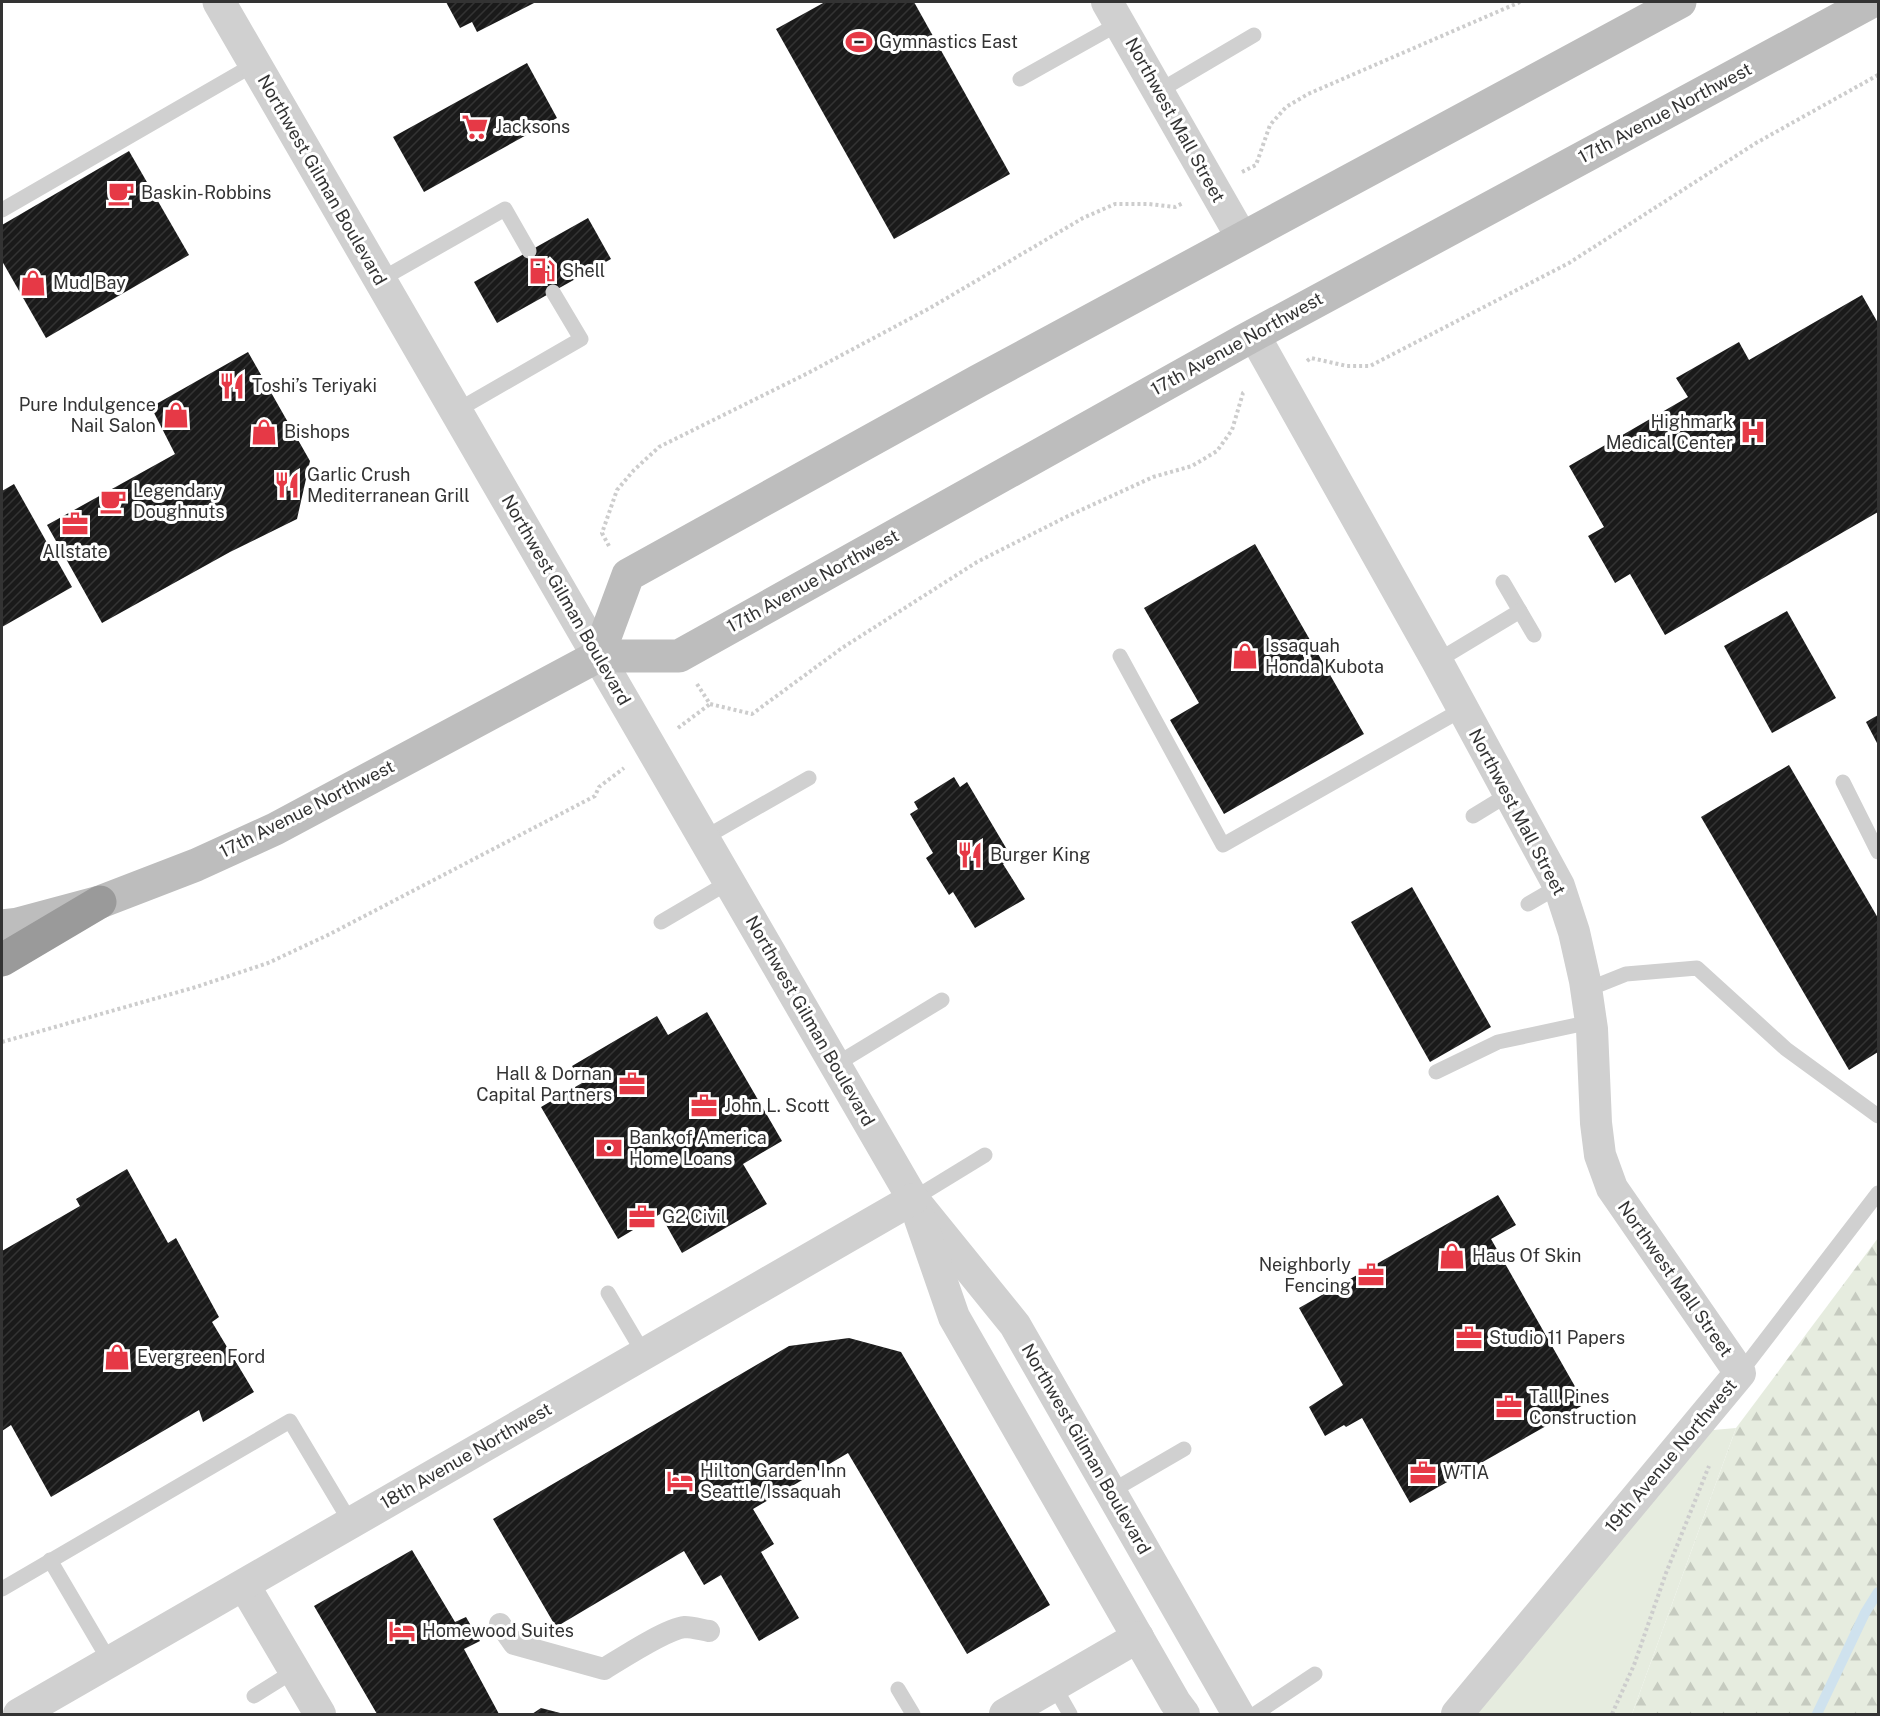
<svg xmlns="http://www.w3.org/2000/svg" width="1880" height="1716" font-family="'Public Sans',sans-serif">
<style>
.forest{fill:url(#forest-firs)}
.park{fill:#e6ecdf}
.lines{fill:none;stroke-linecap:round;stroke-linejoin:round}
.stream{stroke:#cfe2ee;stroke-width:10}
.building{fill:url(#building-hatch)}
.path{stroke:#cdcdcd;stroke-width:4;stroke-dasharray:3 3;stroke-linecap:butt}
.service{stroke:#d0d0d0;stroke-width:15}
.pedestrian{stroke:#d0d0d0;stroke-width:22}
.minor{stroke:#d0d0d0;stroke-width:32}
.tertiary{stroke:#d0d0d0;stroke-width:33}
.secondary{stroke:#bdbdbd;stroke-width:33}
.motorway{stroke:#9a9a9a;stroke-width:33}
.labels{text-anchor:middle;stroke-width:6;stroke-linejoin:round;paint-order:stroke}
.poi-label{font-size:18px;fill:#333;stroke:#fff;text-anchor:start}
.street-label{font-size:18px;fill:#333;stroke:#fff}
</style>
<defs>
<pattern id="forest-firs" width="22" height="20" patternUnits="userSpaceOnUse" patternTransform="scale(1.5)"><rect width="22" height="20" fill="#e6ecdf"/><path d="M5 1l3.5 6h-7zM16 11l3.5 6h-7z" fill="#c6cbc0"/></pattern>
<pattern id="building-hatch" width="6" height="6" patternUnits="userSpaceOnUse" patternTransform="scale(1.5)"><rect width="6" height="6" fill="#1a1a1a"/><path d="M-1 1l2-2M0 6l6-6M5 7l2-2" fill="none" stroke="#333"/></pattern>
</defs>
<rect width="100%" height="100%" fill="#fff"/>
<path class="forest" d="M1878 1238V1714H1632L1736 1428Z"/>
<path class="park" d="M1736 1428 1632 1714H1457L1691 1432Z"/>
<g class="lines">
<path class="stream" d="M1817 1714 1865 1613 1878 1592"/>
</g>
<g class="building">
<path d="M446 2H536L477 32 472 22 460 28Z"/>
<path d="M825 2H914L1010 174 894 239 776 29Z"/>
<path d="M527 63 557 118 424 192 393 137Z"/>
<path d="M129 151 189 255 46 338 2 261V225Z"/>
<path d="M588 218 611 259 497 323 474 282Z"/>
<path d="M1862 295 1878 323V512L1665 635 1630 574 1615 583 1588 536 1604 527 1569 466 1688 397 1676 378 1739 342 1749 360Z"/>
<path d="M248 352 310 461 297 519 230 552 102 623 47 525 175 454 151 407Z"/>
<path d="M14 484 72 587 2 627V491Z"/>
<path d="M1255 544 1364 734 1224 814 1170 720 1199 703 1144 608Z"/>
<path d="M1787 611 1836 698 1772 733 1724 646Z"/>
<path d="M1878 715V745L1866 722Z"/>
<path d="M1789 765 1878 918V1052L1849 1070 1701 817Z"/>
<path d="M954 777 960 787 967 782 1012 858 1003 864 1025 899 975 928 953 892 949 895 926 858 933 853 910 814 918 809 914 802Z"/>
<path d="M1412 887 1491 1027 1430 1062 1351 922Z"/>
<path d="M707 1012 782 1141 743 1164 767 1204 682 1253 660 1214 618 1239 541 1107 582 1083 572 1066 657 1016 668 1035Z"/>
<path d="M127 1169 168 1243 176 1238 219 1317 212 1322 254 1392 203 1422 199 1410 51 1497 11 1425 2 1431V1251L80 1206 76 1199Z"/>
<path d="M1498 1195 1516 1225 1491 1239 1585 1404 1410 1503 1362 1418 1346 1427 1344 1425 1325 1436 1309 1407 1343 1385 1299 1308Z"/>
<path d="M849 1338 901 1352 1050 1605 967 1654 848 1453 753 1509 774 1544 761 1552 799 1618 759 1641 721 1575 704 1585 684 1551 556 1627 493 1519 789 1346Z"/>
<path d="M412 1550 455 1622 466 1617 480 1641 464 1649 499 1714H377L314 1606Z"/>
<path d="M541 1708 564 1714H532Z"/>
</g>
<g class="lines">
<g class="path">
<path d="M1242 172 1256 165 1270 125 1286 107 1308 94 1520 2"/>
<path d="M1307 361 1311 358 1347 366H1370L1569 263 1756 143 1878 75"/>
<path d="M609 546 602 533 617 490 634 470 659 447 808 373 930 308 1083 218 1115 204H1149L1175 207 1183 203"/>
<path d="M697 684 710 704 752 714 842 648 977 562 1066 517 1153 477 1192 466 1217 451 1232 430 1243 393 1246 391"/>
<path d="M678 728 710 704"/>
<path d="M2 1042 196 987 268 963 330 934 595 796 599 787 624 768"/>
<path d="M1612 1714 1634 1665 1666 1573 1709 1466"/>
</g>
<g class="service">
<path d="M1020 79 1120 23"/>
<path d="M1159 91 1254 35"/>
<path d="M2 210 255 64"/>
<path d="M380 280 505 209 529 251"/>
<path d="M456 411 581 339 553 292"/>
<path d="M1503 582 1534 635"/>
<path d="M1120 656 1223 845 1463 709"/>
<path d="M1437 661 1520 611"/>
<path d="M1843 782 1878 852"/>
<path d="M1473 816 1509 794"/>
<path d="M704 838 809 778"/>
<path d="M1528 904 1559 886"/>
<path d="M661 922 729 882"/>
<path d="M1586 990 1626 974 1697 968 1786 1049 1878 1116"/>
<path d="M835 1065 942 1000"/>
<path d="M1436 1072 1498 1042 1591 1022"/>
<path d="M913 1199 985 1155"/>
<path d="M608 1293 644 1354"/>
<path d="M1740 1373 1878 1193"/>
<path d="M1110 1492 1184 1449"/>
<path d="M50 1560 110 1662"/>
<path d="M2 1589 290 1421 351 1523"/>
<path d="M1054 1686 1070 1714"/>
<path d="M898 1689 913 1714"/>
<path d="M254 1696 294 1671"/>
<path d="M1255 1714 1315 1674"/>
</g>
<path class="pedestrian" d="M500 1624 514 1644 604 1669C622 1658 666 1629 685 1627 693 1627 702 1630 709 1631"/>
<g class="minor">
<path d="M1107 2 1242 238"/>
<path d="M1254 335 1437 661 1559 886 1574 932 1585 981 1592 1029 1596 1123 1600 1155 1612 1188 1740 1373 1457 1714"/>
<path d="M598 656 913 1199 1015 1325 1238 1714"/>
<path d="M920 1219 954 1317 1175 1702 1184 1714"/>
<path d="M244 1585 320 1714"/>
<path d="M19 1714 913 1199"/>
<path d="M1005 1714 1138 1637"/>
</g>
<path class="tertiary" d="M219 2 598 656"/>
<g class="secondary">
<path d="M598 656 628 575 978 381 1680 2"/>
<path d="M2 926 18 924 100 902 196 865 275 829 598 656H679L1243 341 1871 2"/>
</g>
<path class="motorway" d="M2 960 100 902"/>
</g>
<defs>
<g id="stadium-bare" transform="scale(2.07)"><path d="M0-5a6.5 5 0 1 0 0 10a6.5 5 0 1 0 0-10ZM-3.5-1.8h7v3.6h-7Z" fill="#e63946" stroke="#fff" stroke-width="2.5" paint-order="stroke"/></g>
<g id="supermarket-bare" transform="scale(2.07)"><path d="M-6-5.5h2.5l.6 2H6L4.5 2H-2.5L-4.4-4H-6ZM-1.5 3.2a1.3 1.3 0 1 0 .1 0ZM3 3.2a1.3 1.3 0 1 0 .1 0Z" fill="#e63946" stroke="#fff" stroke-width="2.5" paint-order="stroke"/></g>
<g id="cafe-bare" transform="scale(2.07)"><path d="M-5.5-4.5H6V0H3Q3 3.5 0 3.5H-2.5Q-5.5 3.5-5.5 0ZM3-3.2v2h1.7v-2ZM-6 4.5H4V6H-6Z" fill="#e63946" stroke="#fff" stroke-width="2.5" paint-order="stroke"/></g>
<g id="fuel-bare" transform="scale(2.07)"><path d="M-5.5-6h7V0h2V4h1.3V-2.5L3-4.5l.8-.8L6-3V5H2.5V1h-1V6h-7ZM-4.2-4.7v3.2H.2V-4.7Z" fill="#e63946" stroke="#fff" stroke-width="2.5" paint-order="stroke"/></g>
<g id="shop-bare" transform="scale(2.07)"><path d="M-5-2.5h2.3a2.7 3.5 0 0 1 5.4 0H5L5.5 6h-11ZM-1.5-2.5h3a1.5 2.3 0 0 0-3 0Z" fill="#e63946" stroke="#fff" stroke-width="2.5" paint-order="stroke"/></g>
<g id="restaurant-bare" transform="scale(2.07)"><path d="M-5-6h1v4h1v-4h1v4h1v-4h1v5L-1.5 .5V6h-2V.5L-5-1ZM5-6V6H3V1.5H1.5Q1.5-4 5-6Z" fill="#e63946" stroke="#fff" stroke-width="2.5" paint-order="stroke"/></g>
<g id="hospital-bare" transform="scale(2.07)"><path d="M-5-5h3v3.5h4V-5h3V5h-3V1.5h-4V5h-3Z" fill="#e63946" stroke="#fff" stroke-width="2.5" paint-order="stroke"/></g>
<g id="office-bare" transform="scale(2.07)"><path d="M-6-3h4V-5.5h4V-3h4V5H-6ZM-1-4.5V-3h2v-1.5ZM-6 0V1H6V0Z" fill="#e63946" stroke="#fff" stroke-width="2.5" paint-order="stroke"/></g>
<g id="bank-bare" transform="scale(2.07)"><path d="M-6-4H6V4H-6ZM0-2.3a2.3 2.3 0 1 0 0 4.6a2.3 2.3 0 1 0 0-4.6Z" fill="#e63946" stroke="#fff" stroke-width="2.5" paint-order="stroke"/></g>
<g id="hotel-bare" transform="scale(2.07)"><path d="M-6-4.5h1.5V1H6V5H4.5V3h-9V5H-6ZM-4 0a1.8 1.8 0 1 1 3.6 0ZM.5 0V-2.5h3Q6-2.5 6 0Z" fill="#e63946" stroke="#fff" stroke-width="2.5" paint-order="stroke"/></g>
</defs>
<g fill-rule="evenodd">
<use href="#stadium-bare" x="859" y="42"/>
<use href="#supermarket-bare" x="475" y="127"/>
<use href="#cafe-bare" x="121" y="193"/>
<use href="#fuel-bare" x="542" y="271"/>
<use href="#shop-bare" x="33" y="283"/>
<use href="#restaurant-bare" x="232" y="386"/>
<use href="#shop-bare" x="176" y="415"/>
<use href="#shop-bare" x="264" y="432"/>
<use href="#hospital-bare" x="1753" y="432"/>
<use href="#restaurant-bare" x="287" y="485"/>
<use href="#cafe-bare" x="113" y="501"/>
<use href="#office-bare" x="75" y="524"/>
<use href="#shop-bare" x="1245" y="656"/>
<use href="#restaurant-bare" x="970" y="855"/>
<use href="#office-bare" x="632" y="1084"/>
<use href="#office-bare" x="704" y="1106"/>
<use href="#bank-bare" x="609" y="1148"/>
<use href="#office-bare" x="642" y="1217"/>
<use href="#shop-bare" x="1452" y="1256"/>
<use href="#office-bare" x="1371" y="1275"/>
<use href="#office-bare" x="1469" y="1338"/>
<use href="#shop-bare" x="117" y="1357"/>
<use href="#office-bare" x="1509" y="1407"/>
<use href="#office-bare" x="1423" y="1473"/>
<use href="#hotel-bare" x="680" y="1481"/>
<use href="#hotel-bare" x="402" y="1631"/>
</g>
<g class="labels">
<g class="poi-label">
<text x="879" y="48">Gymnastics East</text>
<text x="495" y="133">Jacksons</text>
<text x="141" y="199">Baskin-Robbins</text>
<text x="562" y="277">Shell</text>
<text x="53" y="289">Mud Bay</text>
<text x="252" y="392">Toshi’s Teriyaki</text>
<text x="156" y="411" text-anchor="end">Pure Indulgence<tspan x="156" dy="21">Nail Salon</tspan></text>
<text x="1733" y="428" text-anchor="end">Highmark<tspan x="1733" dy="21">Medical Center</tspan></text>
<text x="284" y="438">Bishops</text>
<text x="307" y="481">Garlic Crush<tspan x="307" dy="21">Mediterranean Grill</tspan></text>
<text x="133" y="497">Legendary<tspan x="133" dy="21">Doughnuts</tspan></text>
<text x="75" y="558" text-anchor="middle">Allstate</text>
<text x="1265" y="652">Issaquah<tspan x="1265" dy="21">Honda Kubota</tspan></text>
<text x="990" y="861">Burger King</text>
<text x="612" y="1080" text-anchor="end">Hall &amp; Dornan<tspan x="612" dy="21">Capital Partners</tspan></text>
<text x="724" y="1112">John L. Scott</text>
<text x="629" y="1144">Bank of America<tspan x="629" dy="21">Home Loans</tspan></text>
<text x="662" y="1223">G2 Civil</text>
<text x="1472" y="1262">Haus Of Skin</text>
<text x="1351" y="1271" text-anchor="end">Neighborly<tspan x="1351" dy="21">Fencing</tspan></text>
<text x="1489" y="1344">Studio 11 Papers</text>
<text x="137" y="1363">Evergreen Ford</text>
<text x="1529" y="1403">Tall Pines<tspan x="1529" dy="21">Construction</tspan></text>
<text x="700" y="1477">Hilton Garden Inn<tspan x="700" dy="21">Seattle/Issaquah</tspan></text>
<text x="1443" y="1479">WTIA</text>
<text x="422" y="1637">Homewood Suites</text>
</g>
<g class="street-label">
<text transform="translate(1665 113) rotate(-28)" y="6">17th Avenue Northwest</text>
<text transform="translate(1175 120) rotate(61)" y="6">Northwest Mall Street</text>
<text transform="translate(322 180) rotate(60)" y="6">Northwest Gilman Boulevard</text>
<text transform="translate(1237 344) rotate(-29)" y="6">17th Avenue Northwest</text>
<text transform="translate(813 581) rotate(-29)" y="6">17th Avenue Northwest</text>
<text transform="translate(566 600) rotate(60)" y="6">Northwest Gilman Boulevard</text>
<text transform="translate(307 809) rotate(-27)" y="6">17th Avenue Northwest</text>
<text transform="translate(1517 812) rotate(62)" y="6">Northwest Mall Street</text>
<text transform="translate(810 1021) rotate(60)" y="6">Northwest Gilman Boulevard</text>
<text transform="translate(1675 1279) rotate(55)" y="6">Northwest Mall Street</text>
<text transform="translate(1086 1449) rotate(60)" y="6">Northwest Gilman Boulevard</text>
<text transform="translate(466 1456) rotate(-30)" y="6">18th Avenue Northwest</text>
<text transform="translate(1671 1456) rotate(-50)" y="6">19th Avenue Northwest</text>
</g>
</g>
<rect width="1880" height="1716" fill="none" stroke="#333333" stroke-width="6"/>
</svg>
